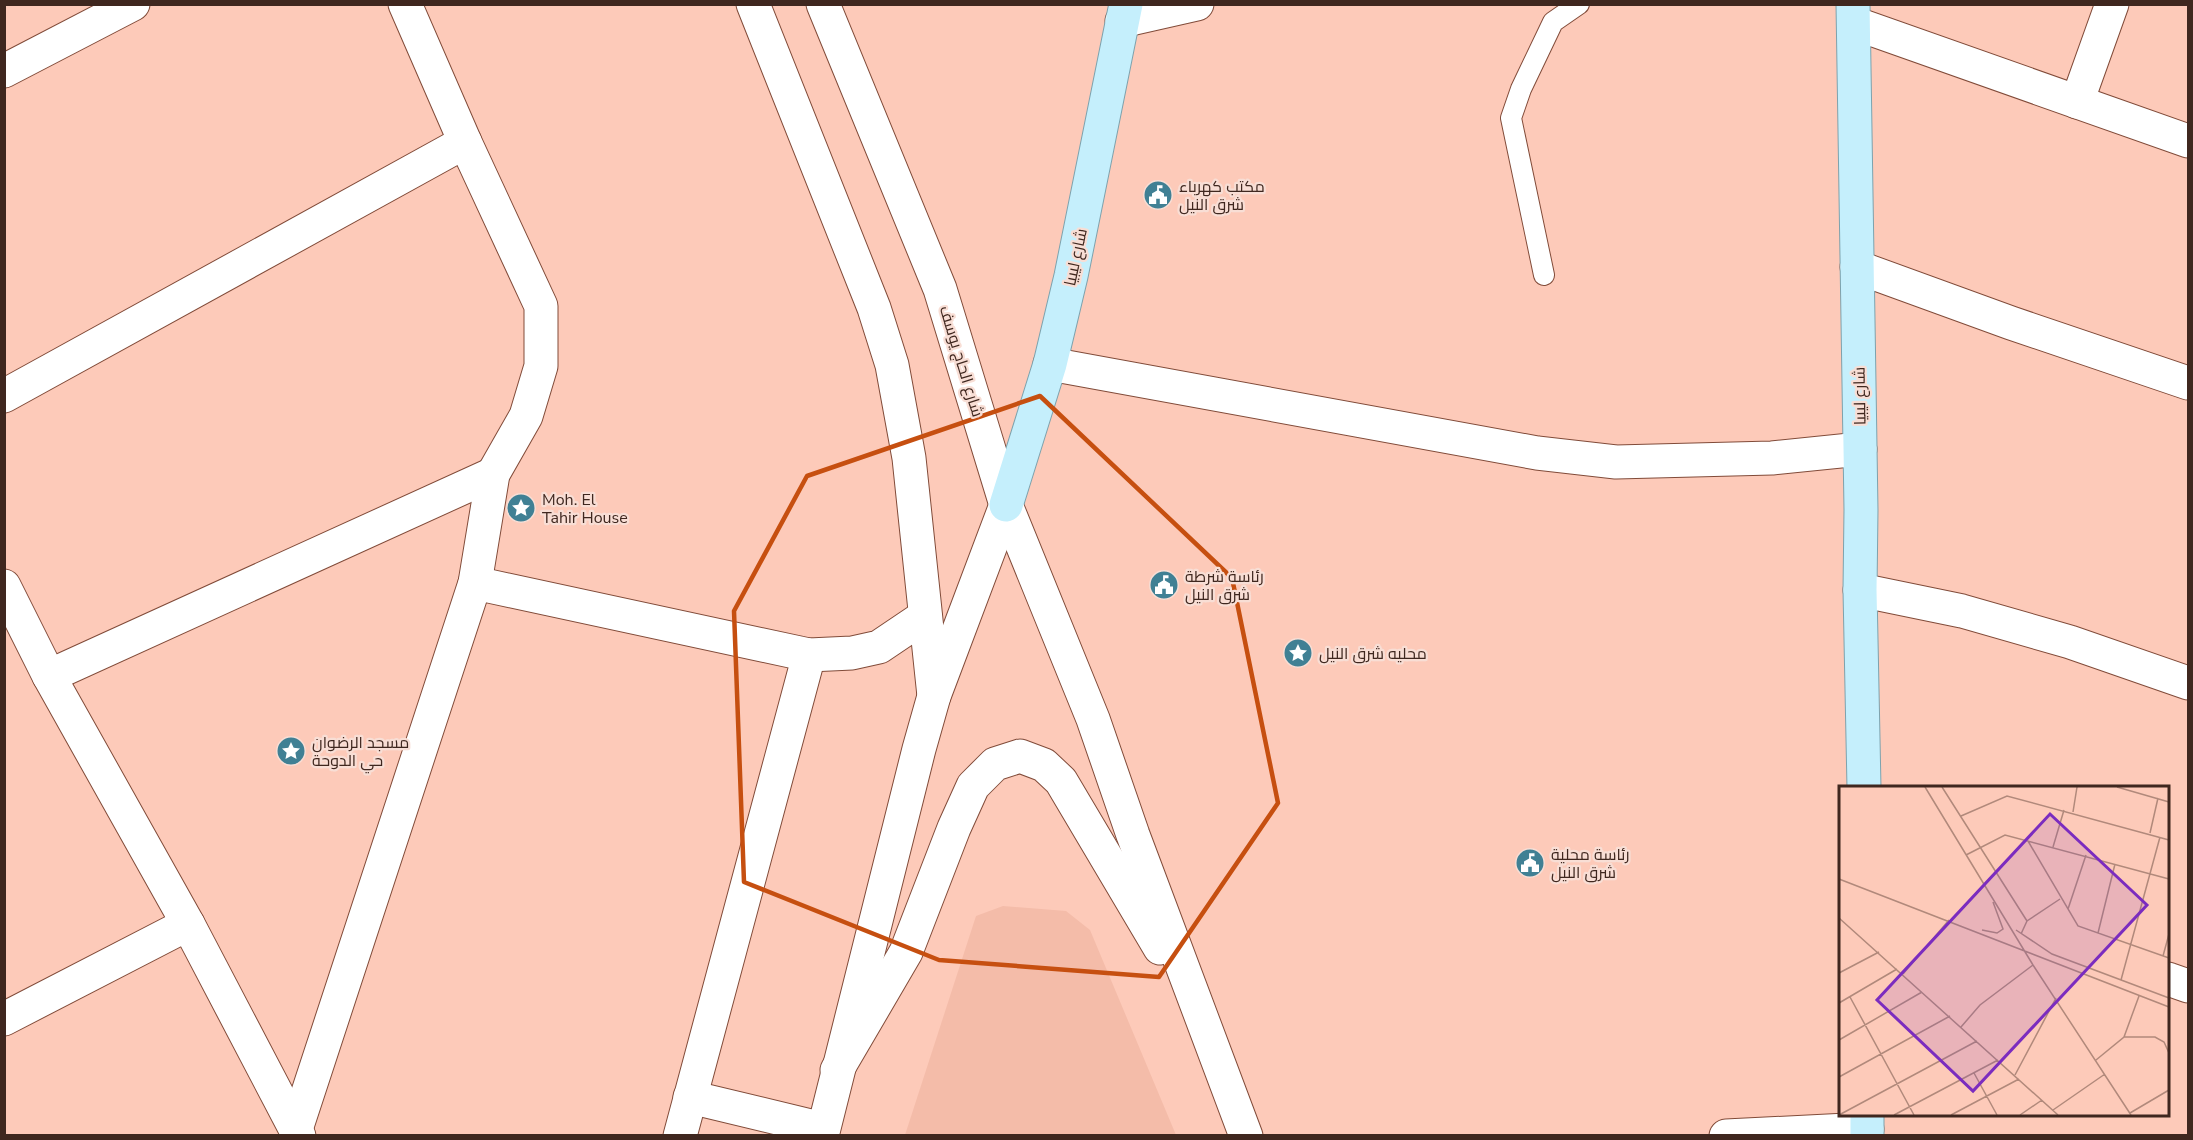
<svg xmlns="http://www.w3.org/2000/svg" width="2193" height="1140" font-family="'Nunito Sans',Cairo,sans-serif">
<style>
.built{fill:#f4bca9}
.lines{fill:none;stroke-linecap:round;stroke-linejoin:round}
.lane-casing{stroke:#814b39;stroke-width:22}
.street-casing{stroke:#814b39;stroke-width:35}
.secondary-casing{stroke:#814b39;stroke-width:35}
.primary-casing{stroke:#7da2ad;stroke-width:35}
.lane{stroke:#fff;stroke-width:20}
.street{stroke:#fff;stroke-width:33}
.secondary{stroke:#fff;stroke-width:33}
.primary{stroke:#c5effc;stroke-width:33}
.marked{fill:none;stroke:#c64f10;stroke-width:4.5;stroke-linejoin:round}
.labels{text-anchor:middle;stroke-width:4.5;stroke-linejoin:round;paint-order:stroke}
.poi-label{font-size:16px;fill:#3f271f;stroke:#f8ded5;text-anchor:start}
.street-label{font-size:16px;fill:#3f271f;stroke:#f8ded5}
.inset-road{fill:none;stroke:#b1897b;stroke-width:1.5}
.view{fill:#7b2cbf;fill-opacity:0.15;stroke:#7b2cbf;stroke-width:3}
.inset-edge{fill:none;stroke:#3f271f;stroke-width:3}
</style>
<rect width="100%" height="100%" fill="#fdcab9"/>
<path class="built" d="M1003 906 1066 911 1090 930 1176 1135H905L976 916Z"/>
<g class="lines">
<g class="lane-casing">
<path id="lane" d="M1544 275 1511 118 1521 89 1553 22 1579 4"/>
</g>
<g class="street-casing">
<g id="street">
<path d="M1122 21 1197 4"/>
<path d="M1854 23 2188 141"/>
<path d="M4 71 133 4"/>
<path d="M2077 102 2112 4"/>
<path d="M1857 267 2011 323 2188 383"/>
<path d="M1050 364 1537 453 1616 462 1772 458 1860 449"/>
<path d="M4 396 465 142"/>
<path d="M475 583 809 655 852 653 879 647 925 616"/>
<path d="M4 586 49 676 188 924 299 1136"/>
<path d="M1860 590 1962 611 2070 642 2188 683"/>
<path d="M49 676 493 474"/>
<path d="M2168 979 2188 986"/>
<path d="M4 1019 188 924"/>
<path d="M690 1097 823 1129"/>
<path d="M296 1129 475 583 493 474 526 416 541 366V306L465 142 405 4"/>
<path d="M680 1136 809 655"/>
<path d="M1726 1136 1867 1129"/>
</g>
</g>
<g class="secondary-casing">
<g id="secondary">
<path d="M753 4 874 308 892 365 909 458 934 696"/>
<path d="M823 4 940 289 1006 505 1093 719 1133 835 1246 1136"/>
<path d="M837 1070 906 952 954 828 973 786 995 764 1020 756 1044 765 1061 781 1160 948"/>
<path d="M822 1136 919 749 934 696 1006 505"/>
</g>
</g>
<g class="primary-casing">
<g id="primary">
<path d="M1853 4 1861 510 1860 590 1864 788"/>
<path d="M1006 505 1050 364 1071 276 1126 4"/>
<path d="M1867 1136V1114"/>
</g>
</g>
<use href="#lane" class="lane"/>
<use href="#street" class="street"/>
<use href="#secondary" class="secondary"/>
<use href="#primary" class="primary"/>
</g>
<path class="marked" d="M1040 396 1232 578 1278 803 1159 977 939 960 744 882 734 611 807 476Z"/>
<defs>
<g id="civic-disc" transform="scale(1.5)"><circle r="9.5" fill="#408094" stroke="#f8ded5"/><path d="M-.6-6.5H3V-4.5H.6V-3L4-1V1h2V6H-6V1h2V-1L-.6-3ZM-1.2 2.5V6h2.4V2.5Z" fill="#fff"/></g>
<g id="sight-disc" transform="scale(1.5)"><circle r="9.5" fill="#408094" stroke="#f8ded5"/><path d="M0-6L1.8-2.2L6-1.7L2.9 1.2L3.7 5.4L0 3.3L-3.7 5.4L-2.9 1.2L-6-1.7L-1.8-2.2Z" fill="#fff"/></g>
</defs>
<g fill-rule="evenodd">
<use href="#civic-disc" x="1158" y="195"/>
<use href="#sight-disc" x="521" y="508"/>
<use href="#civic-disc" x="1164" y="585"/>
<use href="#sight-disc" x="1298" y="653"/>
<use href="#sight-disc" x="291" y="751"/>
<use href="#civic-disc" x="1530" y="863"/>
</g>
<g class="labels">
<g class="poi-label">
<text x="1179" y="192">مكتب كهرباء<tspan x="1179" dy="18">شرق النيل</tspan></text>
<text x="542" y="505">Moh. El<tspan x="542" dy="18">Tahir House</tspan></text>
<text x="1185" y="582">رئاسة شرطة<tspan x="1185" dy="18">شرق النيل</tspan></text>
<text x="1319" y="659">محليه شرق النيل</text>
<text x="312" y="748">مسجد الرضوان<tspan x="312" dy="18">حي الدوحة</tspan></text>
<text x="1551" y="860">رئاسة محلية<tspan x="1551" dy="18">شرق النيل</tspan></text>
</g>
<g class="street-label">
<text transform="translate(1075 257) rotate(-78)" y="6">شارع ليبيا</text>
<text transform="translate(962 361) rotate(73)" y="6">شارع الحاج يوسف</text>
<text transform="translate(1859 396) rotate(-91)" y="6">شارع ليبيا</text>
</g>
</g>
<g transform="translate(1839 786)">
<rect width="330" height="330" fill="#fdcab9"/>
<path class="inset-road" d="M86 1 194 179 292 329M103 1 188 135M278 1 330 16M234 26 238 1M122 30 168 10 330 54M311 47 319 12M189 55 239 140 330 172M214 61 225 24M127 69 166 49 330 93M0 93 330 221M229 123 247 69M0 132 219 329M143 144 158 147 164 143 154 116M177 144 213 168 330 212M259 147 276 78M182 148 188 135 221 113M324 170 330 148M0 187 40 166M64 188 110 134M282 194 321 51M11 211 75 329M0 217 58 183M122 241 141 219 194 179M285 251H316L325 256 330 267M0 254 83 206M257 274 285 251 300 210M135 287 158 329M176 289 217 212M0 291 111 230M214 324 266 288M291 327 330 304M0 329 138 255M55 329 159 274M112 329 180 293M181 329 203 314"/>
<path class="view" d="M211 28 308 119 134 305 38 214Z"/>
<rect width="330" height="330" class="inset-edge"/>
</g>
<rect width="2193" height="1140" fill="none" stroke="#3f271f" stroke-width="12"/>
</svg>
